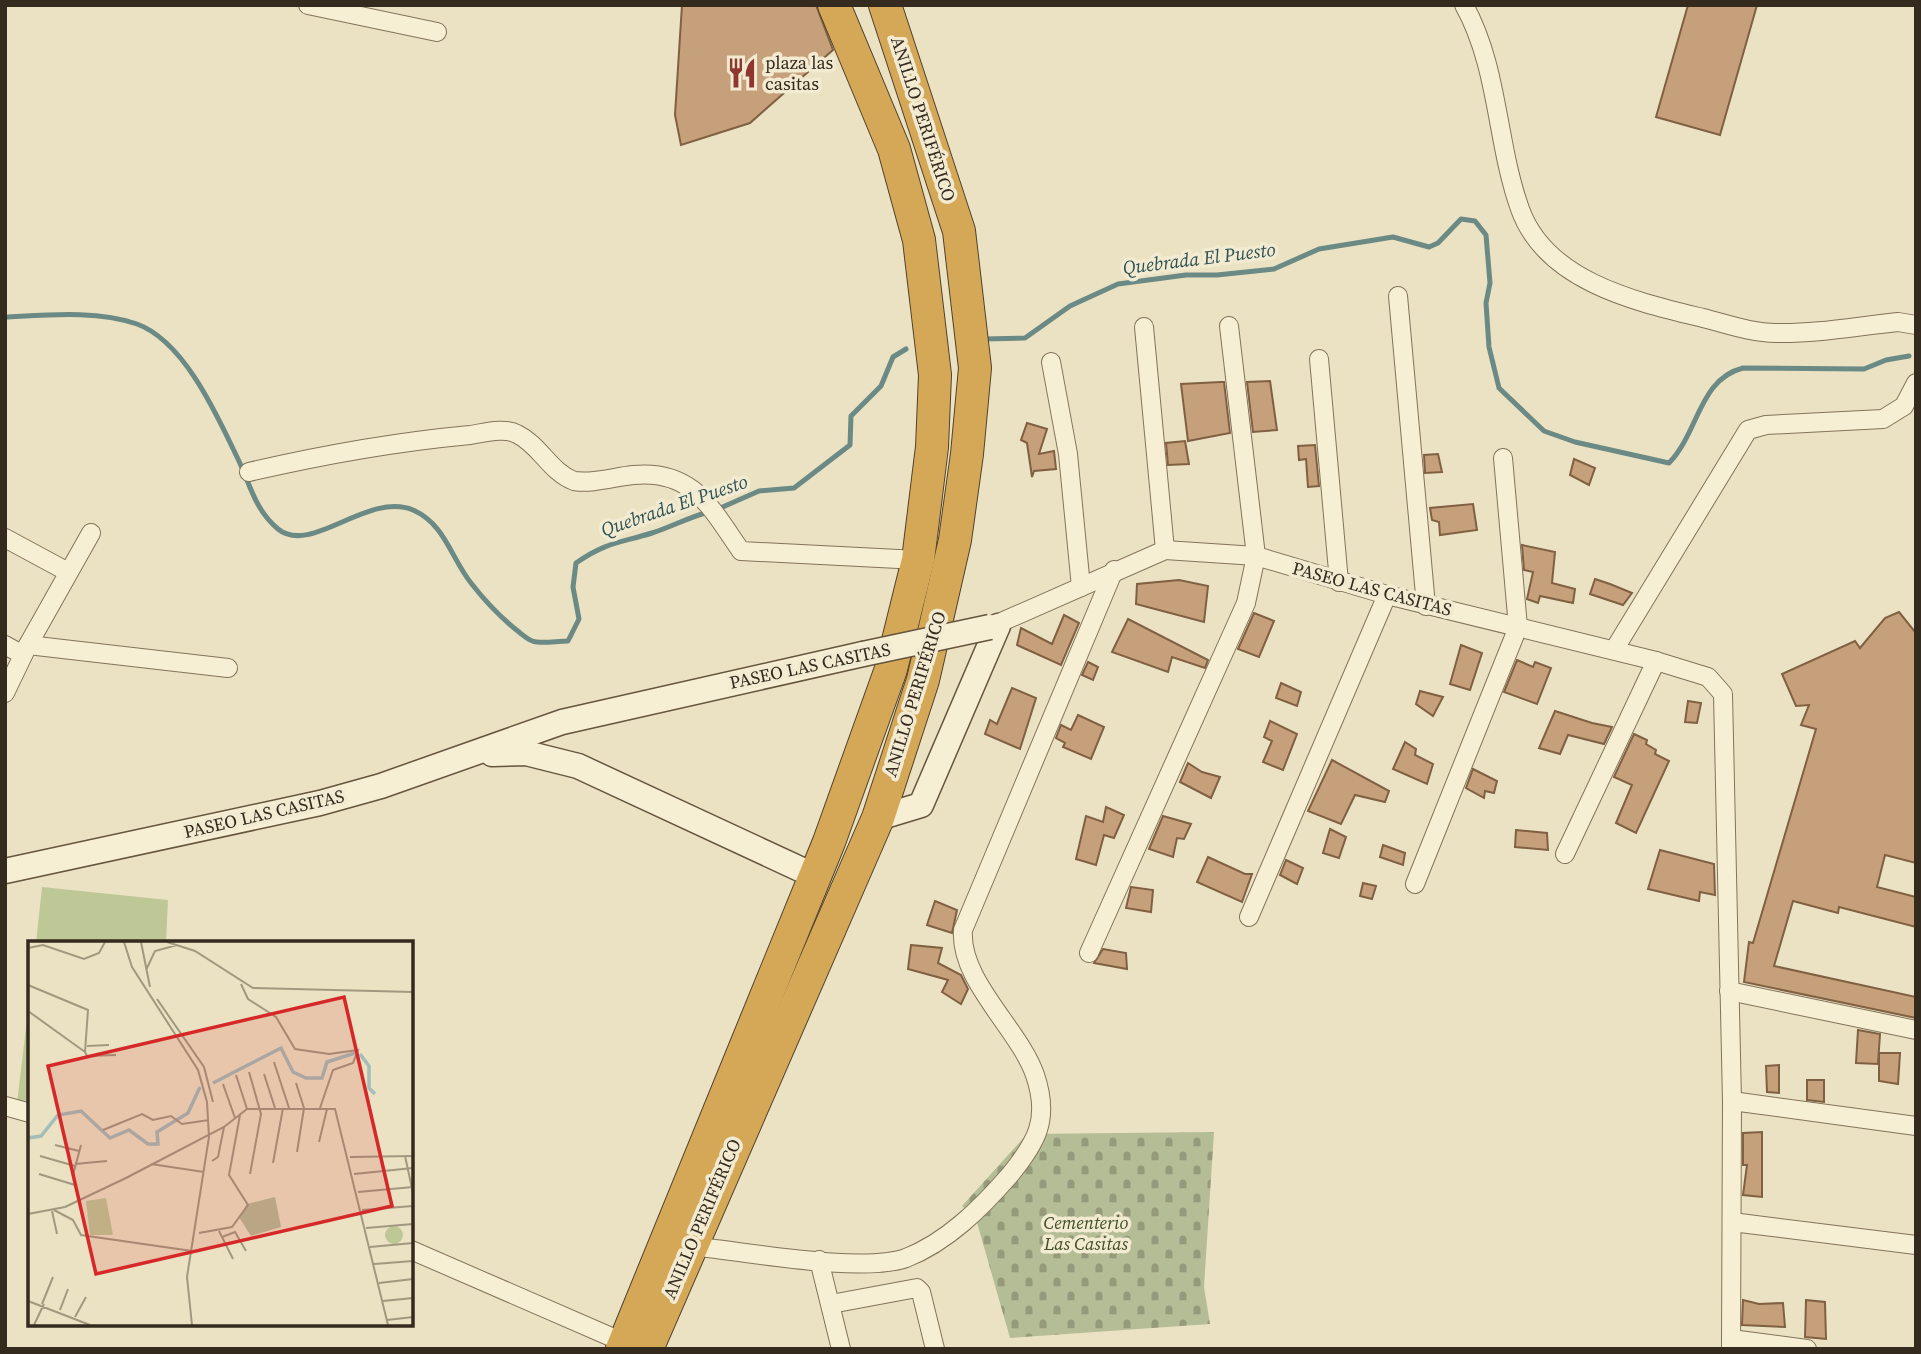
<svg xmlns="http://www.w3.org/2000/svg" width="1921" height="1354" font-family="'Source Serif 4',serif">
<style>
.cemetery{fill:url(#cemetery-stones)}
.pitch{fill:#bec897}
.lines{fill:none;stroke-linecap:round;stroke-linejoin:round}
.stream{stroke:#6c8a85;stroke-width:5}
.building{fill:#c6a07a;stroke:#806042;stroke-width:2}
.street-casing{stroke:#83735b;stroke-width:20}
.secondary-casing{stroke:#65543e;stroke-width:27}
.highway-casing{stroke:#51412f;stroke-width:34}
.street{stroke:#f6efd4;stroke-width:18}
.secondary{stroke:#f6efd4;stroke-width:24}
.highway{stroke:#d5a858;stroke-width:32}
.secondary-bridge-casing{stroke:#65543e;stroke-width:27;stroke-linecap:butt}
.secondary-bridge{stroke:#f6efd4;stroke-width:24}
.labels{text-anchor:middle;stroke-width:7;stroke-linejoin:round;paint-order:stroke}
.poi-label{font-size:18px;fill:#342a1e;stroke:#f2ebd1;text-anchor:start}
.street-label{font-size:18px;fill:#342a1e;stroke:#f2ebd1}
.park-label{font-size:18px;font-style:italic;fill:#414f26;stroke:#f2ebd1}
.water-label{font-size:19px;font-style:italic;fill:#2e5253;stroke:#f2ebd1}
.inset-river{fill:none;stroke:#a4bdb8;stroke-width:3.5}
.inset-road{fill:none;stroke:#a19880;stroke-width:2}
.view{fill:#d62828;fill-opacity:0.15;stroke:#d62828;stroke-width:3.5}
.inset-edge{fill:none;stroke:#342a1e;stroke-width:3.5}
</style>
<defs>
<pattern id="cemetery-stones" width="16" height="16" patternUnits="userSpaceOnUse" patternTransform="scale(1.75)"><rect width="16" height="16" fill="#b5bd96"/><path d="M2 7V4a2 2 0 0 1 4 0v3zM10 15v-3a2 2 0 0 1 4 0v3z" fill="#949a7a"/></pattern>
</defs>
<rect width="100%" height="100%" fill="#eae2c2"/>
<path class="cemetery" d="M1214 1132 1204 1287 1210 1324 1010 1338 976 1219 962 1206 1027 1134Z"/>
<g class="pitch">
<path d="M42 887 168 900 166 943H36Z"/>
<path d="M30 995V1106L17 1103Z"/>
</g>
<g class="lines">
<g class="stream">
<path d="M5 317C47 315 97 310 137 324 184 341 217 415 237 457 250 483 254 509 278 529 311 556 368 491 413 510 445 524 451 558 471 583 485 601 501 618 519 632 524 636 530 642 537 642 547 643 558 641 568 641L579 619 573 587 576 563C606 542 620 543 652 533 671 527 689 517 709 512"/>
<path d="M984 339 1025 338 1070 306 1118 284 1186 275H1217L1274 269 1319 249 1393 237 1429 247 1438 243 1461 219 1475 221 1486 235 1490 283 1486 303 1489 347 1499 388 1544 431 1575 442 1669 463C1699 432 1699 379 1743 368L1864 369 1886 360 1909 356"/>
<path d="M718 509 759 491 794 488 850 445 851 416 881 386 893 357 906 349"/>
</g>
</g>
<g class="building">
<path d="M682 5H816L833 50 750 123 681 145 675 115Z"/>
<path d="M1688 5H1757L1720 135 1656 117Z"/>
<path d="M1270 381 1277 430 1253 432 1247 382Z"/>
<path d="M1221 382H1224L1230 433 1188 441 1181 384Z"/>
<path d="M1027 423 1047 429 1039 454 1054 451 1056 469 1034 471 1032 477 1027 443 1021 440Z"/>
<path d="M1185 441 1189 464 1168 465 1166 443Z"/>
<path d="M1315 445 1319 486 1308 487 1306 459 1299 460 1298 446Z"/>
<path d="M1438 454 1442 472 1425 473 1424 455Z"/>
<path d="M1574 459 1595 468 1589 485 1570 475Z"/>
<path d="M1473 504 1477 530 1440 535 1439 522 1432 520 1430 508Z"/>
<path d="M1522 545 1555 552 1552 583 1575 589 1573 603 1540 596 1538 603 1527 599 1533 572 1524 570Z"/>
<path d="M1595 579 1610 584 1632 593 1623 605 1590 594Z"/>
<path d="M1179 580 1208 586 1204 622 1136 604 1137 584Z"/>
<path d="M1899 612 1916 633V863L1885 855 1877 887 1916 897V927L1839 907 1838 913 1793 901 1774 966 1916 997V1018L1744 982 1749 942 1753 943 1816 729 1801 725 1809 705 1796 706 1782 674 1855 641 1860 648 1885 618Z"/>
<path d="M1254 613 1274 621 1259 657 1238 649Z"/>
<path d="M1064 615 1079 623 1061 665 1017 645 1021 628 1052 644Z"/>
<path d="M1128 619 1208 660 1205 668 1172 657 1168 672 1112 652Z"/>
<path d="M1461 645 1482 653 1470 690 1450 684Z"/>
<path d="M1517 660 1533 667 1535 662 1551 668 1537 704 1504 692Z"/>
<path d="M1088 662 1098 667 1093 680 1082 675Z"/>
<path d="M1281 683 1301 692 1297 706 1276 698Z"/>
<path d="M1012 688 1036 698 1020 749 985 734 990 720 997 724Z"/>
<path d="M1420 691 1443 697 1433 716 1416 704Z"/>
<path d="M1688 701 1701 703 1697 723 1685 722Z"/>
<path d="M1555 711 1592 723 1612 727 1604 744 1568 735 1560 754 1539 748Z"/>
<path d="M1078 715 1104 727 1091 759 1063 747 1065 743 1056 738 1061 725 1071 730Z"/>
<path d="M1270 721 1297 734 1283 770 1263 762 1272 741 1264 737Z"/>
<path d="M1634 734 1647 740 1646 744 1656 750 1655 754 1669 761 1636 833 1616 823 1632 785 1614 777Z"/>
<path d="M1405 742 1416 749 1415 755 1433 764 1427 784 1393 769Z"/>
<path d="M1332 760 1389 791 1385 802 1355 795 1341 824 1308 811Z"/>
<path d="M1188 763 1202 772 1220 777 1211 798 1180 782Z"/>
<path d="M1473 769 1497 781 1494 793 1485 791 1484 798 1466 788Z"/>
<path d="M1106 807 1124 815 1114 838 1104 835 1096 865 1076 859 1086 816 1103 822Z"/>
<path d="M1163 816 1191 824 1184 839 1177 838 1173 857 1149 849Z"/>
<path d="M1330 829 1346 837 1339 858 1323 853Z"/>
<path d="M1516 830 1547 833 1548 850 1515 847Z"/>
<path d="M1383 845 1405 853 1403 865 1380 857Z"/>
<path d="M1660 850 1714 864 1715 895 1700 892 1699 901 1648 889Z"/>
<path d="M1208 857 1245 874H1252L1242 902 1197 882Z"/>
<path d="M1286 860 1303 868 1297 884 1280 875Z"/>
<path d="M1363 883 1376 886 1372 899 1360 896Z"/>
<path d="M1131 887 1153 890 1151 912 1126 908Z"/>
<path d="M935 901 957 910 952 933 927 925Z"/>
<path d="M911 945 942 948 938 963 961 975 968 989 961 1004 942 992 948 980 908 969Z"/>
<path d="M1103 949 1126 953 1127 969 1094 963Z"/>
<path d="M1858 1030 1880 1034 1878 1064 1856 1063Z"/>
<path d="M1879 1053H1900L1898 1084 1879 1081Z"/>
<path d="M1779 1065V1093L1767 1092 1766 1066Z"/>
<path d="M1807 1080H1824V1102L1807 1100Z"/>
<path d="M1762 1132V1197L1743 1195 1747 1165H1743V1133Z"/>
<path d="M1743 1300 1759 1304 1783 1303 1785 1327 1742 1325Z"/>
<path d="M1806 1300 1825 1302 1826 1339 1805 1337Z"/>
</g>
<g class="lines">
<g class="street-casing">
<g id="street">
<path d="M308 5 437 32"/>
<path d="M1464 5C1499 68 1496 142 1520 209 1546 282 1637 302 1703 318 1727 324 1752 333 1776 333 1816 334 1858 326 1898 322L1916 325"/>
<path d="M1398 296 1426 606"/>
<path d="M1144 327 1165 550"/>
<path d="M1319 359 1339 582"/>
<path d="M1051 362 1068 454 1081 587"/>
<path d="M249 472C322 455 395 442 470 435 484 433 504 427 517 434 540 445 550 472 574 481 593 484 614 477 633 475 693 469 711 508 741 551L918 560"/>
<path d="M5 538 68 572"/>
<path d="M990 627 1165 550 1256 556 1387 595 1656 661 1708 677 1723 694 1732 1101 1731 1349"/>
<path d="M5 645 23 655"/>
<path d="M28 645 228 668"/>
<path d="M1614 650 1748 430 1766 425 1883 419 1904 406 1916 383"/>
<path d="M5 693 28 645 91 533"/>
<path d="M1565 854 1656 661"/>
<path d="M1415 884 1518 627 1503 458"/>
<path d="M1249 917 1387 595"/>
<path d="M1089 953 1246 603 1256 556 1229 326"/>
<path d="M1729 991 1916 1030"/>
<path d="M1732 1101 1916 1126"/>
<path d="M5 1106 30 1113"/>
<path d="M1732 1222 1916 1245"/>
<path d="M690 1246C743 1251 861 1274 906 1258 947 1242 981 1208 1009 1176 1037 1142 1050 1119 1035 1075 1019 1029 959 980 963 930L1114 570"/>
<path d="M411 1250 625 1343"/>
<path d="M819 1260 841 1349"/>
<path d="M831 1304 917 1288 921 1292 935 1349"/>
<path d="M1731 1339 1807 1349"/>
</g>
</g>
<g class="secondary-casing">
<g id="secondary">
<path d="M492 754 526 753 578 766 815 876"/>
<path d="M878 818 921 805 998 626"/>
<path d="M5 871 320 803 381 786 562 722 863 654"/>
</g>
</g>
<g class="highway-casing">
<g id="highway">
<path d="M622 1349 829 842 891 669 918 560 932 447 935 375 919 240 894 149 834 5"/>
<path d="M647 1349 878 818 923 680 955 540 967 454 975 368 959 231 885 5"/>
</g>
</g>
<use href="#street" class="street"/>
<use href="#secondary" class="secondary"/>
<use href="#highway" class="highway"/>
<g class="secondary-bridge-casing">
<path id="secondary-bridge" d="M863 654 990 627"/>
</g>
<use href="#secondary-bridge" class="secondary-bridge"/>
</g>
<defs>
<g id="restaurant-bare" transform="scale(2.415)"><path d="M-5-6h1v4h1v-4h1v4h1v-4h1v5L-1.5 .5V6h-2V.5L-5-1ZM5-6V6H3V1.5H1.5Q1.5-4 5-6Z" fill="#8e362f" stroke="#f2ebd1" stroke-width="2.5" paint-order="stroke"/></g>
</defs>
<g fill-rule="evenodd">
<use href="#restaurant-bare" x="742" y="73"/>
</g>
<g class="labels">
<g class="poi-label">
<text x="765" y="69">plaza las<tspan x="765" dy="21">casitas</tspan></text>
</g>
<g class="street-label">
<text transform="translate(923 119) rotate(72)" y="6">ANILLO PERIFÉRICO</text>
<text transform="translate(1372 589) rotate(15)" y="6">PASEO LAS CASITAS</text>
<text transform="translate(810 666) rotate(-12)" y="6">PASEO LAS CASITAS</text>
<text transform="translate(915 694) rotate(-73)" y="6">ANILLO PERIFÉRICO</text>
<text transform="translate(264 814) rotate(-13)" y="6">PASEO LAS CASITAS</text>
<text transform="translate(702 1219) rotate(-67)" y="6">ANILLO PERIFÉRICO</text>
</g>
<g class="park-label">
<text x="1086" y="1229">Cementerio<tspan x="1086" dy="21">Las Casitas</tspan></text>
</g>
<g class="water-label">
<text transform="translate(1199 258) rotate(-7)" y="7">Quebrada El Puesto</text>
<text transform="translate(674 505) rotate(-19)" y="7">Quebrada El Puesto</text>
</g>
</g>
<g transform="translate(28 941)">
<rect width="385" height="385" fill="#eae2c2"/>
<path d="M247 256 253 286 223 295 211 276 219 263Z" fill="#b5bd96"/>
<path d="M78 257 85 294H62L58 260ZM357 294a9 9 0 1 1 18 0a9 9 0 1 1-18 0Z" fill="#bec897"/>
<path class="inset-river" d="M332 113 341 125V147L347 153M185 142 253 107 265 131 278 137H294L299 121 327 112M0 197 13 195 30 174 53 170 82 197 101 189 120 203H130L129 191 160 172 172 146"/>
<path class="inset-road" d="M96 1 104 26 170 129 179 161 181 196 159 336 164 384M113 1 122 46M139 1 167 10 225 47 385 51M0 7 15 4 56 18 71 12 77 1M118 29 127 10 149 4M213 43 220 58 248 76 267 108 301 113 330 109 325 122 305 129 292 167M0 44 60 69 57 111 0 70M129 58 176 126 185 161M59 105 81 104M57 111 59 115 88 114M246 121 261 167M221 131 233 173 222 233M236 133 247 167M208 134 219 168M268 142 276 167 269 211M195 143 207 177M75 189 114 173 125 179 143 175 154 183 181 179M291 201 299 168M27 204 51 210M12 215 47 225M377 215 385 252M322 216 385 215M184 220 190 216 196 186M245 222 255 167M47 223 79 220M123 223 176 231M11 233 47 244M326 233 385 227M330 251 385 246M51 259 45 234 53 204M26 269 45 279 53 294 164 310M334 269 385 265M24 270 29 293M0 273 37 266 98 237 196 186 219 168H307L360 384M338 287 385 283M191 290 205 318M171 292 204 286 220 264 201 234 212 174M194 296 207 291 218 310M342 306 385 302M346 323 385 320M351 342 385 338M0 360 62 384M355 360 385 357M14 363 25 336M32 369 40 348M47 376 58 356M359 379 385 376M6 384 16 363"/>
<path class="view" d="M316 56 364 265 68 333 20 125Z"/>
<rect width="385" height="385" class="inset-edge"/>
</g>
<rect width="1921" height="1354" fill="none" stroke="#342a1e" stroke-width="14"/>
</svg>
